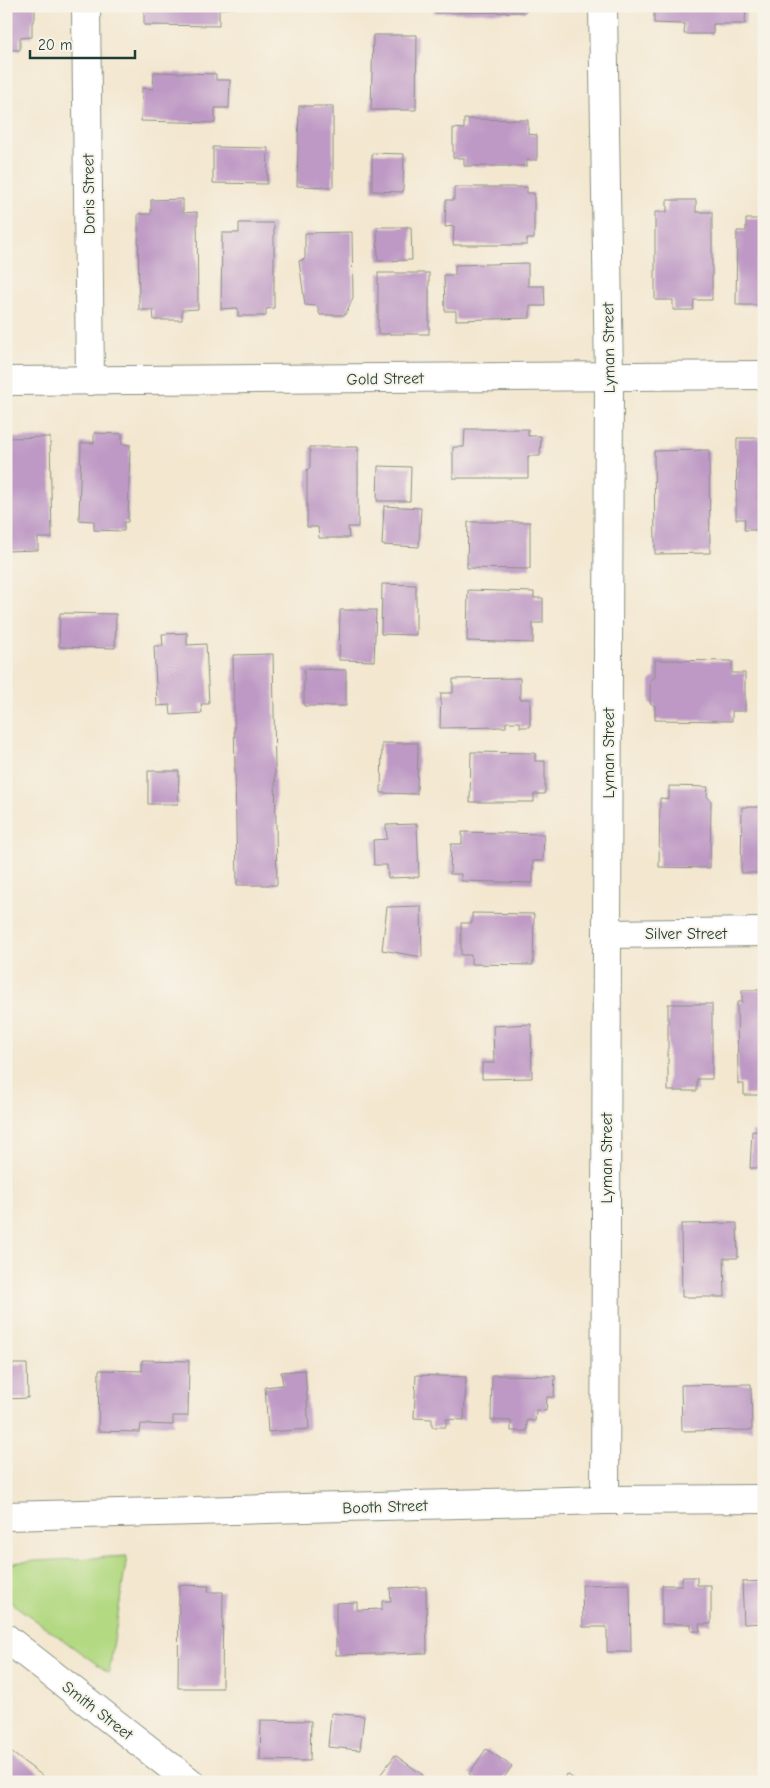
<svg xmlns="http://www.w3.org/2000/svg" width="770" height="1788" font-family="'Comic Neue',sans-serif">
<style>
.green{fill:#b3d982;stroke:#698b5b}
.building{fill:#be99c5}
.lines{fill:none;stroke-linecap:round;stroke-linejoin:round}
.minor-casing{stroke:#899282;stroke-width:30}
.minor{stroke:#fff;stroke-width:28}
.labels{text-anchor:middle;stroke-width:4;stroke-linejoin:round;paint-order:stroke}
.street-label{font-size:16px;fill:#1f3d34;stroke:#f7f3e8}
</style>
<rect width="100%" height="100%" fill="#f7f3e8"/>
<filter id="ink" filterUnits="userSpaceOnUse"><feTurbulence type="fractalNoise" baseFrequency=".02" numOctaves="2"/><feDisplacementMap in="SourceGraphic" scale="10" xChannelSelector="R" yChannelSelector="G"/><feConvolveMatrix kernelMatrix="1 2 1 2 8 2 1 2 1" color-interpolation-filters="sRGB"/></filter>
<filter id="wash" filterUnits="userSpaceOnUse"><feTurbulence type="fractalNoise" baseFrequency=".0096" numOctaves="4" result="noise"/><feDisplacementMap in="SourceGraphic" scale="20" xChannelSelector="R" yChannelSelector="G"/><feGaussianBlur stdDeviation="1.12" result="paint"/><feColorMatrix in="noise" values="0 0 0 0 0 0 0 0 0 0 0 0 0 0 0 0 0 1.4 0 .05"/><feComposite in="paint" operator="in"/></filter>
<g filter="url(#wash)">
<rect width="100%" height="100%" fill="#f3e7d0"/>
<path class="green" d="M127 1556 109 1673 13 1604 6 1596V1565L19 1562Z"/>
<g id="blocks">
<g class="building">
<path d="M6 6H35V18L32 23V37L20 38V50H6Z"/>
<path d="M144 6H234V8L219 9V26L144 25Z"/>
<path d="M434 6H526V12L434 13Z"/>
<path d="M654 6H746L745 24H713V34H684L685 24 654 23Z"/>
<path d="M373 35H417L416 110H371Z"/>
<path d="M154 72 216 74V80H230L229 108H215V123L141 121 142 88 153 89Z"/>
<path d="M299 106H333V187L297 186Z"/>
<path d="M464 119 528 120V134L537 135V160H527V166H464V158H453V128L464 129Z"/>
<path d="M213 147 268 148 267 184 213 183Z"/>
<path d="M372 153 404 154 403 192 372 191Z"/>
<path d="M454 187H527V193H534V239H527V245H453L454 226 445 227 446 200H454Z"/>
<path d="M183 199V213L197 212 198 309 182 310V320H154L153 310H139L138 214H151V200Z"/>
<path d="M667 200H696V212H712V300H694L693 310H673V300H655V212H667Z"/>
<path d="M746 219H764V305H736L737 231H746Z"/>
<path d="M239 223H272L274 225V308L266 309V316H238V308L221 309 222 233H239Z"/>
<path d="M377 227H411L412 260 378 261Z"/>
<path d="M352 232 353 298 345 315H320L317 306 305 305 299 261 305 259V233Z"/>
<path d="M528 263V286H544L545 306H530V318L456 320V311H445L444 275H455V265Z"/>
<rect x="378" y="273" width="51" height="61"/>
<path d="M465 429H528V436H541L540 456H528V478H453V447H464Z"/>
<path d="M94 433 122 434V444L130 445 128 522H124V531L94 530V521L79 520 81 443H94Z"/>
<path d="M50 437 52 538H38V550L6 551V438Z"/>
<path d="M737 438H764V530H744L745 519H736Z"/>
<path d="M310 447H358V527H348L349 538H319L318 527H307V470L310 467Z"/>
<path d="M709 450 710 553 655 554 654 451Z"/>
<path d="M378 466 411 467 410 501H377Z"/>
<path d="M384 506 421 508 419 547 382 545Z"/>
<path d="M468 522H530V569L467 568Z"/>
<path d="M382 584 416 585V635L381 634Z"/>
<path d="M468 590 534 592V598H543V623H533V643L467 641Z"/>
<path d="M340 610H376L374 661 339 660Z"/>
<path d="M60 613 116 614 115 648 59 647Z"/>
<path d="M187 633V645L206 644 209 704H201L202 713 171 715 170 705 157 706 154 646H163L162 634Z"/>
<path d="M273 654 277 885H237L233 655Z"/>
<path d="M655 660 732 661V673H745V711H732V721L655 720V706L650 703V680L655 677Z"/>
<path d="M304 669 346 670V706H304Z"/>
<path d="M520 678V699H530V727H520V722H506V727L440 728 441 693H453V679Z"/>
<path d="M382 743H418L417 794 381 793Z"/>
<path d="M471 752 535 753V761H545V794H534V802H470Z"/>
<path d="M148 771H179L178 804H148Z"/>
<path d="M669 786 708 787 707 796 711 801 710 868 659 867 660 798 669 799Z"/>
<path d="M760 798H764V873H741L742 807H760Z"/>
<path d="M417 824 419 877 388 878 387 865H374L373 840 387 839 386 825Z"/>
<path d="M462 832 544 834 543 861H533V883L461 881V874H450L451 844H462Z"/>
<path d="M421 906 422 957 382 950 387 907Z"/>
<path d="M472 913 534 914 533 965 471 964V955H461V923H472Z"/>
<path d="M742 990H763L764 1095H744V1084H738L737 1002H742Z"/>
<path d="M668 1004H712V1079H697V1091H668Z"/>
<path d="M531 1024 532 1078 482 1079V1063H494L493 1026Z"/>
<path d="M752 1131 764 1132V1168H750Z"/>
<path d="M737 1223 738 1258H724L725 1297H682L681 1224Z"/>
<path d="M142 1360 189 1361 188 1416H173V1425L141 1424 140 1432 98 1431 99 1370 142 1371Z"/>
<path d="M6 1364H27L28 1398 6 1399Z"/>
<path d="M305 1370 309 1429 268 1432 265 1387 283 1385 281 1372Z"/>
<path d="M416 1375 466 1377 464 1420 446 1419V1427H432V1419L414 1418Z"/>
<path d="M492 1375 555 1376 554 1397H547L546 1411 536 1410 535 1421 527 1420V1431H511V1421L491 1420Z"/>
<path d="M751 1384 752 1430 682 1431 681 1385Z"/>
<path d="M682 1577H697V1585H711V1624H699L700 1631H691V1624H662V1585H682Z"/>
<path d="M764 1581V1623L744 1624 742 1582Z"/>
<path d="M630 1584 631 1652H607V1627H583L582 1585Z"/>
<path d="M179 1585 209 1586 208 1592H223L222 1688H178Z"/>
<path d="M426 1587 427 1653 336 1655V1603L357 1602V1610L382 1609V1601H391L390 1588Z"/>
<path d="M331 1713 364 1716 360 1750 328 1747Z"/>
<path d="M261 1720 311 1721 310 1761 260 1760Z"/>
<path d="M486 1749 512 1766 501 1782H479L469 1774Z"/>
<path d="M8 1750 47 1779 45 1782H6V1753Z"/>
<path d="M395 1755 423 1775 418 1782H375Z"/>
<path d="M567 1774 578 1782H561Z"/>
</g>
</g>
</g>
<g filter="url(#ink)">
<use href="#blocks" fill-opacity="0" stroke="#899282" stroke-width="1"/>
<g class="lines">
<g class="minor-casing">
<g id="minor">
<path d="M86 6 90 381"/>
<path d="M603 6 609 376 605 1500"/>
<path d="M6 381 764 375"/>
<path d="M607 934 764 932"/>
<path d="M6 1516 605 1500 764 1499"/>
<path d="M6 1638 190 1782"/>
</g>
</g>
<use href="#minor" class="minor"/>
</g>
</g>
<g class="labels">
<g class="street-label">
<text transform="translate(88 194) rotate(-91)" y="6">Doris Street</text>
<text transform="translate(608 348) rotate(-91)" y="6">Lyman Street</text>
<text transform="translate(385 378) rotate(-1)" y="6">Gold Street</text>
<text transform="translate(608 753) rotate(-90)" y="6">Lyman Street</text>
<text x="686" y="939">Silver Street</text>
<text transform="translate(606 1158) rotate(-90)" y="6">Lyman Street</text>
<text transform="translate(385 1506) rotate(-2)" y="6">Booth Street</text>
<text transform="translate(98 1710) rotate(38)" y="6">Smith Street</text>
</g>
</g>
<rect width="770" height="1788" fill="none" stroke="#f7f3e8" stroke-width="25"/>
<path d="M30 50v8h105v-8" fill="none" stroke="#1f3d34" stroke-width="2.5"/>
<text x="38" y="50" font-size="15" fill="#1f3d34" stroke="#f7f3e8" stroke-width="4" paint-order="stroke">20 m</text>
</svg>
